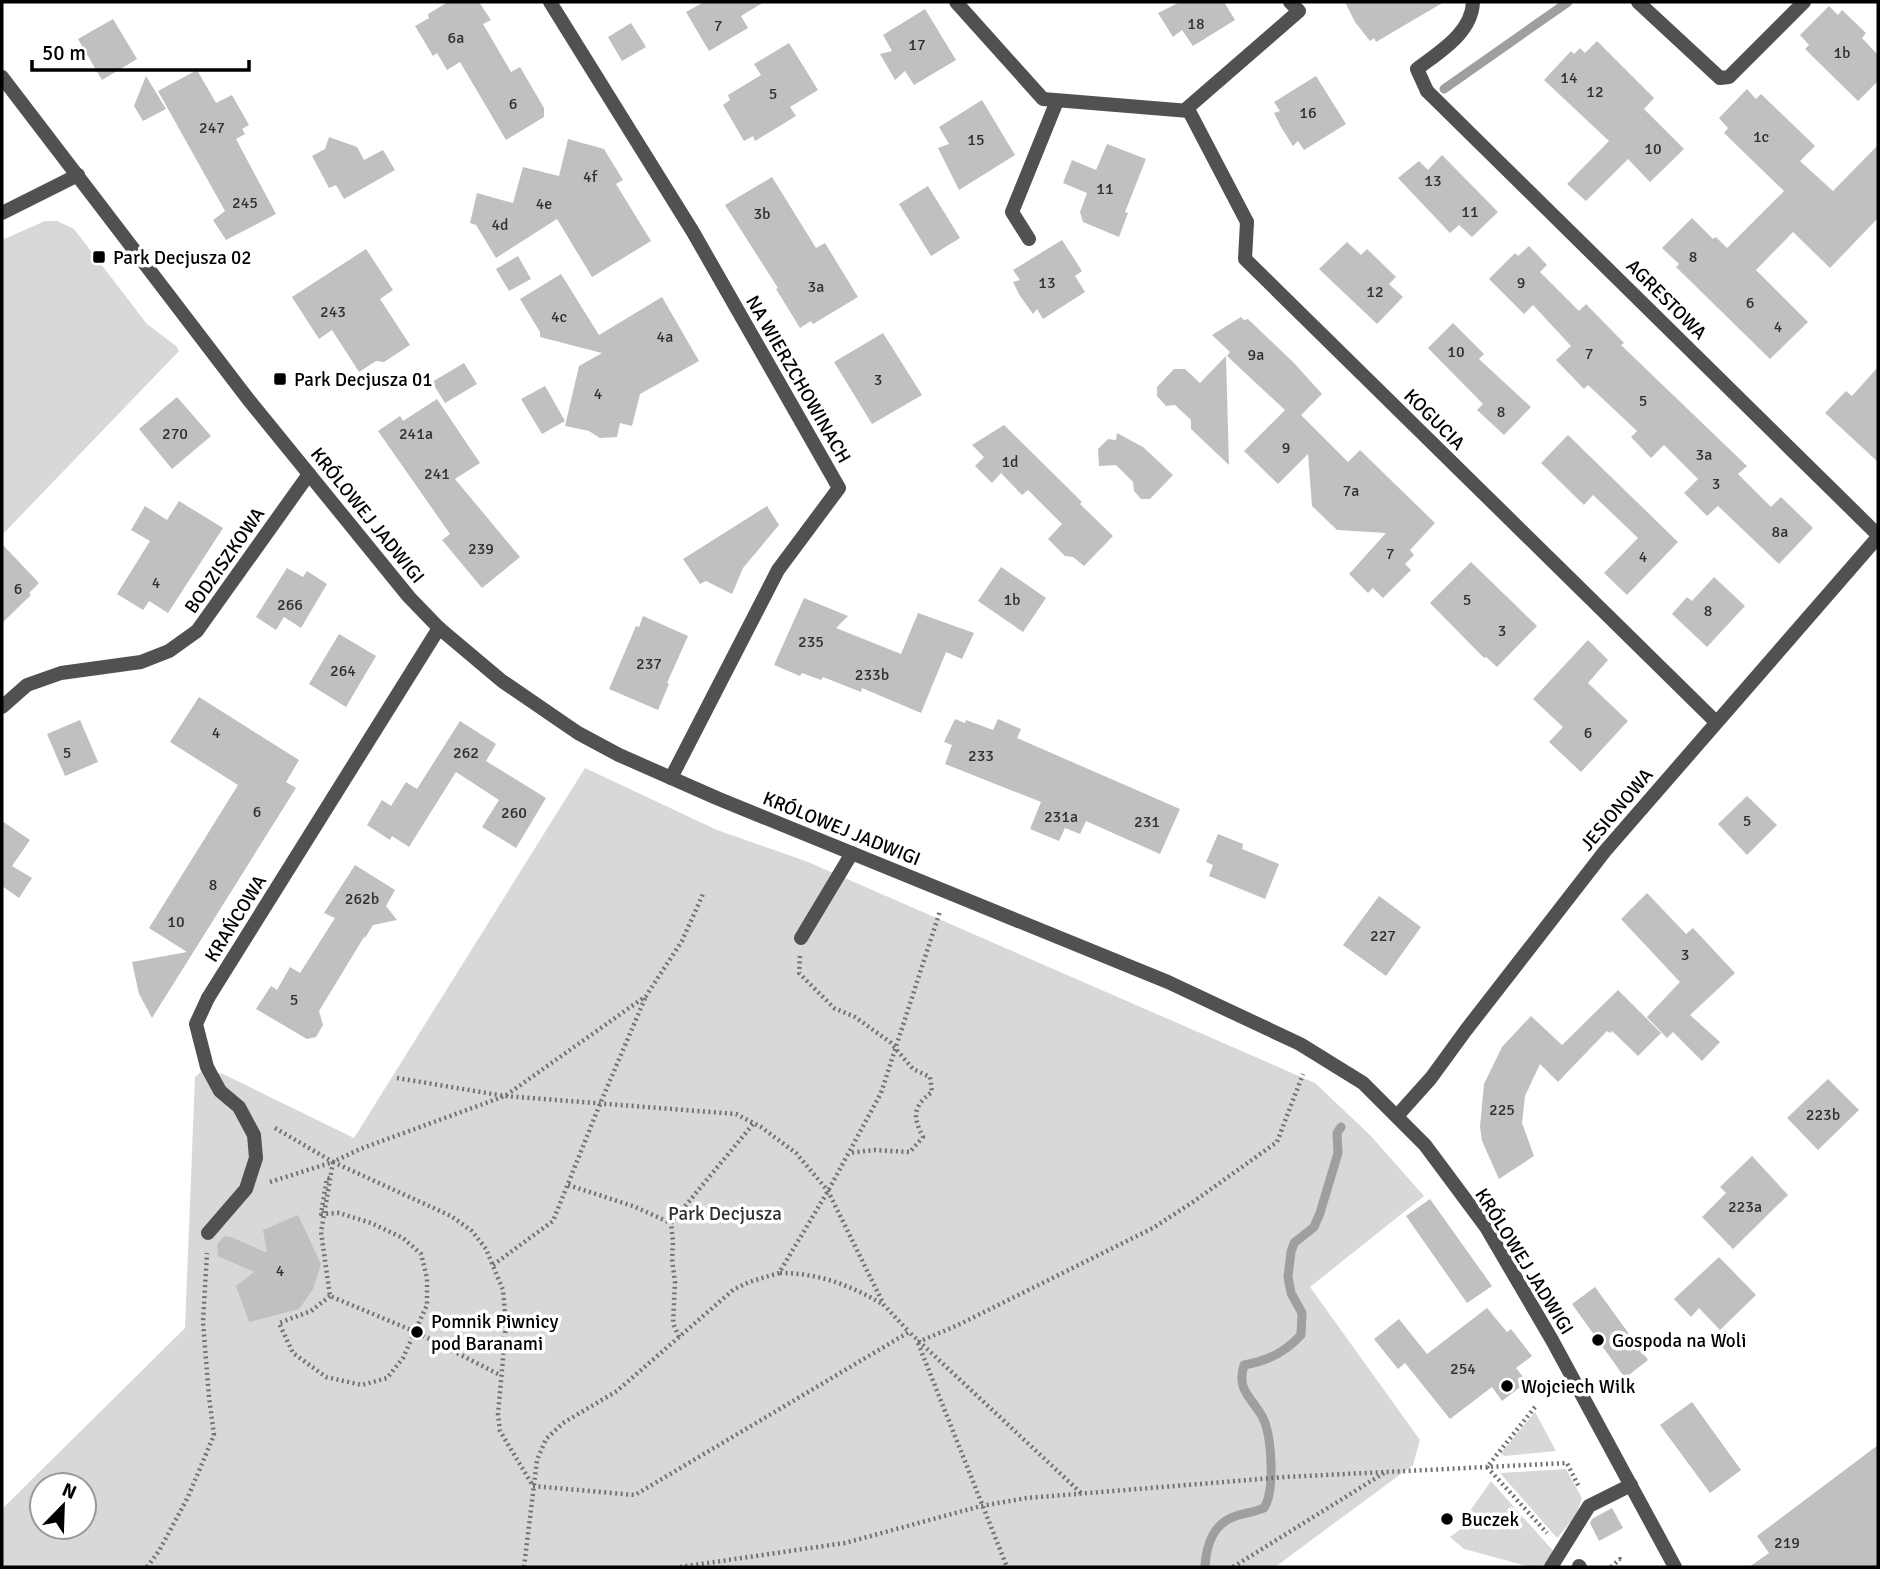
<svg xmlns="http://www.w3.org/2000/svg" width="1880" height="1569" font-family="Signika,sans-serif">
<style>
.green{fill:#d8d8d8;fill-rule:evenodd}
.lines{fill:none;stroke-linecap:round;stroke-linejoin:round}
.stream{stroke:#9f9f9f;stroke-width:9}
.building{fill:#c0c0c0}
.path{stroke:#737373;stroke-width:4.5;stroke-dasharray:2 3.5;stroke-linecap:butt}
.service{stroke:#515151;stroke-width:14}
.minor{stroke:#515151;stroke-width:14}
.tertiary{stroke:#515151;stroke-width:14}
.poi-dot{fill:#000;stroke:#fff;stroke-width:2.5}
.labels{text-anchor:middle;stroke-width:7;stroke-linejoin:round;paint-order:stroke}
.number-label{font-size:16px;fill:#303030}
.poi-label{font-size:19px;fill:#000;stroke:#fff;text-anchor:start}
.street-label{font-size:19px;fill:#000;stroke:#fff}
.park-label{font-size:19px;fill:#2f2f2f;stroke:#fff}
</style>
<rect width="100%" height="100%" fill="#fff"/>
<g class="green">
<path d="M45 221H57L74 229 147 324 176 346 179 351 2 535V240Z"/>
<path d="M585 768 717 830 808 862 1315 1083 1370 1135 1424 1196 1310 1287 1420 1440 1413 1465 1275 1567H2V1509L185 1328 195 1077 203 1070 223 1074 354 1138ZM42 1485H84V1527H42Z"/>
<path d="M1535 1412 1556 1451 1504 1456 1501 1453Z"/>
<path d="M1566 1469 1582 1498 1576 1516 1557 1538 1500 1473Z"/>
<path d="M1491 1481 1555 1553 1542 1567H1531L1464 1549 1450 1537 1468 1524 1465 1518Z"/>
</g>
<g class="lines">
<g class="stream">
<path d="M1444 89 1568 2"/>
<path d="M1205 1567C1206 1546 1213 1523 1236 1516 1245 1513 1255 1512 1264 1508 1275 1491 1272 1437 1263 1418 1252 1397 1236 1391 1244 1365 1268 1361 1285 1352 1301 1335L1302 1313 1291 1293 1288 1277 1291 1252 1294 1243 1314 1227 1320 1213 1338 1153 1337 1133 1341 1127"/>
</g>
</g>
<g class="building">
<path d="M448 2H479L491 20 483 24 511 72 520 67 544 108V117L506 140 460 62 447 70 437 53 433 56 415 26 429 18 428 14Z"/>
<path d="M704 2H764L741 16 748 28 709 51 686 12Z"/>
<path d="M1180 2H1224L1235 20 1193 46 1182 30 1173 37 1158 13Z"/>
<path d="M1345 2H1444L1376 42 1374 38 1370 41 1355 22Z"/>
<path d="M1829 6 1838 15 1842 10 1866 33 1862 38 1878 55V81L1858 101 1805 49 1809 45 1800 35Z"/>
<path d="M925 9 956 60 914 85 905 71 895 80 880 54 892 51 883 35Z"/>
<path d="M113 19 137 59 102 80 78 39Z"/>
<path d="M631 23 646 47 622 61 608 37Z"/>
<path d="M1597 41 1654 98 1644 109 1684 149 1650 182 1628 159 1586 201 1567 184 1609 141 1544 80 1571 51 1574 54 1580 48 1585 53Z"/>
<path d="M789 43 818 90 790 107 796 116 755 141 753 136 744 141 723 105 730 100 728 95 761 75 754 64Z"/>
<path d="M197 70 216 103 232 95 249 125 242 129 245 134 236 139 276 214 226 240 213 220 225 211 158 91Z"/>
<path d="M146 76 166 109 143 121 134 106Z"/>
<path d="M1316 76 1346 124 1304 150 1298 141 1293 146 1281 127 1274 113 1280 111 1274 102Z"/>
<path d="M1747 89 1756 99 1761 94 1815 146 1800 161 1833 191 1878 145V218L1830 268 1793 232 1756 270 1808 322 1770 359 1676 267 1679 264 1662 248 1692 218 1713 239 1716 237 1727 248 1784 191 1724 133 1728 128 1719 118Z"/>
<path d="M982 100 1015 155 959 190 938 148 949 144 939 127Z"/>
<path d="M329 137 357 147 364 160 383 150 395 170 344 199 336 185 329 188 312 156 325 149Z"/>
<path d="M568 139 604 149 623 180 616 184 651 241 592 277 557 219 496 258 476 225 470 223 477 193 513 203 523 167 559 176Z"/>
<path d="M1107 144 1146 159 1125 212 1128 213 1119 237 1083 222 1080 212 1087 193 1063 183 1072 160 1096 170Z"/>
<path d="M1442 155 1498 212 1472 237 1459 225 1450 233 1398 178 1419 161 1428 170Z"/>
<path d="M772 177 816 248 825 243 858 297 813 324 811 321 800 328 776 289 778 288 725 205Z"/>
<path d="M928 186 960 238 931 256 899 204Z"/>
<path d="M1062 240 1082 271 1075 276 1085 292 1043 319 1037 309 1033 314 1020 296 1013 282 1020 280 1013 270Z"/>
<path d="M1347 242 1361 255 1367 249 1396 277 1389 284 1403 297 1377 324 1319 269Z"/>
<path d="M1529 246 1547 265 1540 272 1579 311 1586 304 1624 343 1621 345 1747 466 1738 474 1771 507 1781 497 1813 528 1779 564 1718 506 1707 516 1684 493 1698 479 1664 445 1651 458 1631 437 1637 431 1588 385 1584 389 1556 360 1571 346 1533 305 1524 314 1489 279 1515 253 1518 256Z"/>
<path d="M366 249 393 290 380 299 410 345 384 362 376 361 359 372 332 330 319 339 292 297Z"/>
<path d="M518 256 531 279 509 291 496 269Z"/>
<path d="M561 274 599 335 662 297 699 361 640 394 632 426 620 423 617 437 600 438 589 431 565 426 579 366 602 353 540 337V332L520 299Z"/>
<path d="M1241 317 1244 320 1248 319 1293 362 1322 394 1301 415 1348 462 1360 450 1435 523 1410 550 1414 555 1405 564 1411 570 1383 598 1373 588 1368 593 1349 574 1386 533 1337 530 1312 506 1308 454 1278 484 1244 451 1285 410 1227 356 1230 352 1212 335Z"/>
<path d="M1453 323 1484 354 1479 359 1531 407 1504 435 1477 410 1483 404 1428 348Z"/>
<path d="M883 333 922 395 872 424 834 362Z"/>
<path d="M1226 356 1229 465 1191 429V420L1175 405 1166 406 1157 396V387L1174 369H1185L1200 383Z"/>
<path d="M464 363 477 384 445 403 432 382Z"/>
<path d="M1878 367V462L1825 413 1846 391 1852 396Z"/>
<path d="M545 386 565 421 542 434 521 399Z"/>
<path d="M177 397 211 436 172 469 139 429Z"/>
<path d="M437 399 480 463 455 479 520 557 482 588 442 540 450 534 378 431 400 416 403 421Z"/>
<path d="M1004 425 1082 502 1080 504 1113 536 1084 566 1073 557 1065 556 1048 539 1062 524 1028 490 1022 495 1001 473 992 483 975 466 984 457 972 445Z"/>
<path d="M1117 433 1143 447 1173 475 1150 499H1141L1134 491 1133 482 1116 465 1099 466 1098 449 1108 439 1116 440Z"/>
<path d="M1568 435 1678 542 1627 595 1604 573 1638 538 1593 495 1584 505 1541 463Z"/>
<path d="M179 501 223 528 168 613 149 601 143 610 117 594 150 541 131 530 145 506 167 520Z"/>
<path d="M767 506 779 525 743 568 732 594 706 581 700 584 683 559Z"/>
<path d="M2 544 39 583 29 593 31 595 2 623Z"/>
<path d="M1471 562 1537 626 1497 667 1486 657 1484 658 1430 603Z"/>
<path d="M1001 567 1046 598 1023 632 978 601Z"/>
<path d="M287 568 303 577 307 571 327 584 301 628 284 617 276 630 256 617Z"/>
<path d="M1714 577 1745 606 1707 647 1672 614 1687 597 1692 601Z"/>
<path d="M804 598 848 616 836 628 901 654 918 613 974 633 962 659 946 652 921 713 862 688 861 692 823 677 821 680 802 673 800 676 774 665Z"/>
<path d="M643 616 688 636 667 683 669 684 658 710 609 689 636 626 639 627Z"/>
<path d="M339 634 376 656 346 707 309 684Z"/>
<path d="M1588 640 1608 660 1588 683 1628 721 1581 772 1549 742 1563 727 1533 699Z"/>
<path d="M199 697 299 760 286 782 296 788 152 1018 139 994 132 962 187 952 149 928 238 785 170 742Z"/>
<path d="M955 719 965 723 966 720 993 730 998 719 1021 729 1017 738 1180 809 1160 854 1086 821 1080 834 1065 828 1059 841 1030 829 1041 802 945 764 952 745 944 742Z"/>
<path d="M80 720 98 762 65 776 47 734Z"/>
<path d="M460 721 496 744 486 761 546 798 516 848 482 827 499 800 456 772 409 847 392 836 390 840 367 825 382 800 391 806 406 782 417 789Z"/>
<path d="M1747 796 1777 825 1747 855 1718 824Z"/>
<path d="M2 821 30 840 12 866 32 878 19 898 2 886Z"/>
<path d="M1218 834 1243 844 1242 849 1279 864 1265 899 1209 876 1213 865 1206 862Z"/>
<path d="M355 865 395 890 386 906 397 920 373 925 365 938 364 937 319 1011 323 1025 316 1037 307 1039 256 1009 271 986 277 990 290 967 300 973 335 918 324 913Z"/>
<path d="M1647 893 1686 934 1693 928 1735 973 1690 1015 1720 1042 1702 1061 1673 1032 1667 1038 1647 1017 1680 982 1621 919Z"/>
<path d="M1379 896 1421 927 1386 976 1343 945Z"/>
<path d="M1618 990 1661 1033 1638 1056 1612 1031 1610 1033 1607 1031 1558 1082 1540 1064 1525 1096 1522 1123 1534 1156 1499 1179 1482 1141 1480 1127 1484 1084 1502 1047 1531 1016 1562 1045Z"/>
<path d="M1828 1079 1859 1110 1818 1150 1787 1118Z"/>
<path d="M1752 1156 1788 1195 1733 1249 1702 1217 1726 1193 1720 1187Z"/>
<path d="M1430 1199 1492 1286 1467 1303 1406 1216Z"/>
<path d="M298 1215 321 1264 313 1289 299 1309 249 1322 236 1286 254 1272 218 1256 217 1245 224 1236 231 1237 267 1253 263 1230Z"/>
<path d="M1719 1257 1756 1295 1720 1330 1699 1308 1691 1317 1674 1299Z"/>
<path d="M1595 1287 1648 1360 1625 1378 1572 1304Z"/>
<path d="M1487 1308 1507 1332 1511 1329 1532 1356 1516 1368 1527 1382 1502 1401 1492 1387 1450 1419 1405 1363 1398 1369 1374 1339 1399 1319 1427 1354Z"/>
<path d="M1692 1402 1741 1470 1710 1493 1660 1425Z"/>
<path d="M1878 1445V1567H1749L1769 1553 1757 1536Z"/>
<path d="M1612 1508 1623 1528 1599 1541 1590 1523 1592 1519Z"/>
</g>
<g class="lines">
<g class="path">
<path d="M800 956 799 973 834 1008 855 1017 890 1042 913 1069 930 1077 932 1092C912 1107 913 1117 923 1137L910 1152 874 1150 849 1153"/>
<path d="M397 1078 505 1096 736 1114 761 1127 796 1153 828 1191 884 1305 909 1332"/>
<path d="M275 1128 333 1162 360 1149 505 1096 646 996 682 941 703 894"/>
<path d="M333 1162 321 1232 330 1296 416 1332 500 1375"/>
<path d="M270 1182 333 1162 451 1216 472 1231 486 1249 503 1290 506 1325 498 1414 500 1431 533 1486"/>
<path d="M568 1185 633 1206 671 1223"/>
<path d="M493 1265 553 1221 600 1104 646 996"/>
<path d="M780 1273C819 1273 850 1285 884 1305"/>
<path d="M330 1296 311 1311 279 1323 293 1353 326 1377 362 1385 387 1378 403 1358 427 1305V1278L421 1254 403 1238 371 1223 339 1213 321 1214 327 1178 331 1179"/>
<path d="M679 1337 673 1323 675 1282 672 1259 673 1242 671 1223 754 1123"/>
<path d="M918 1342 958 1325 1153 1228 1193 1202 1277 1142 1303 1074"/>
<path d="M918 1343 1007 1567"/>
<path d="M1535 1407 1487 1467 1547 1533"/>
<path d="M533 1486 635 1495 909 1332 1081 1493"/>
<path d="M147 1567 159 1551 188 1497 214 1435 209 1397 203 1322 207 1253"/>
<path d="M524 1567 537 1460 546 1439 563 1423 617 1391 733 1290 749 1282 779 1273 828 1191 881 1093 940 911"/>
<path d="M680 1567 845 1543 981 1506 1027 1498 1285 1477 1567 1463 1579 1487"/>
<path d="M1233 1567 1384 1473"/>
<path d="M1611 1567 1620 1559 1622 1561"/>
</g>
<g class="service">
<path d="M956 2 1043 99 1189 111 1247 222"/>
<path d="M1638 2 1720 78 1729 77 1804 2"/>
<path d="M1427 91 1417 69C1439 52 1472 33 1473 2"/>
<path d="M1185 110 1299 11 1290 2"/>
<path d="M1029 239 1012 212 1057 101"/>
<path d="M801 938 852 853"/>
<path d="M208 998 196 1024 207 1067 220 1091 239 1107 254 1135 256 1158 246 1189 208 1233"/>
<path d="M1579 1566 1580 1567"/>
<path d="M1551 1567 1589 1506 1631 1485"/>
</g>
<g class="minor">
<path d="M550 2 693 232 839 488 778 570 671 778"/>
<path d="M1427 91 1878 535"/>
<path d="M2 213 78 175"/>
<path d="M1247 222 1245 259 1716 722"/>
<path d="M2 707 27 685 61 673 141 662 169 651 197 631 309 474"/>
<path d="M208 998 439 628"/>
</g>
<g class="tertiary">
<path d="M2 77 248 399 409 597 439 628 502 681 578 733 619 755 719 799 1168 982 1300 1044 1363 1083 1425 1145 1486 1227 1552 1340 1675 1567"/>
<path d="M1397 1116 1431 1078 1466 1030 1605 851 1878 537"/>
</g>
</g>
<g class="poi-dot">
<rect x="92" y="250" width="14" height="14" rx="3.5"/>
<rect x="273" y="372" width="14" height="14" rx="3.5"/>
<circle cx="417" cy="1332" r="7"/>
<circle cx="1598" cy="1340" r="7"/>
<circle cx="1507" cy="1386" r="7"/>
<circle cx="1447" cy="1519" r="7"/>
</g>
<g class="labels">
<g class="number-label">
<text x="1196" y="29">18</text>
<text x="718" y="31">7</text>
<text x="456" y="43">6a</text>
<text x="917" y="50">17</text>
<text x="1842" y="58">1b</text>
<text x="1569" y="83">14</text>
<text x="1595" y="97">12</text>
<text x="773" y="99">5</text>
<text x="513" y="109">6</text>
<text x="1308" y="118">16</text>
<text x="212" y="133">247</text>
<text x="1761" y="142">1c</text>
<text x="976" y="145">15</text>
<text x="1653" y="154">10</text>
<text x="590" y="182">4f</text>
<text x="1433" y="186">13</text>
<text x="1105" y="194">11</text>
<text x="245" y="208">245</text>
<text x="544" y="209">4e</text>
<text x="1470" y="217">11</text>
<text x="762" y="219">3b</text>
<text x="500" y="230">4d</text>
<text x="1693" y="262">8</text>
<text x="1047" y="288">13</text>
<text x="1521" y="288">9</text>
<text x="816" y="292">3a</text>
<text x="1375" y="297">12</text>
<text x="1750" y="308">6</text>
<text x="333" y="317">243</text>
<text x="559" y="322">4c</text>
<text x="1778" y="332">4</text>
<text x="665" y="342">4a</text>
<text x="1456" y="357">10</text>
<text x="1589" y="359">7</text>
<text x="1256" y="360">9a</text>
<text x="878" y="385">3</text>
<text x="598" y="399">4</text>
<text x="1643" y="406">5</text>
<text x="1501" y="417">8</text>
<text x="175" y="439">270</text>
<text x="416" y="439">241a</text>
<text x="1286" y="453">9</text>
<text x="1704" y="460">3a</text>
<text x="1010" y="467">1d</text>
<text x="437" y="479">241</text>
<text x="1716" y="489">3</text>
<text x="1351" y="496">7a</text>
<text x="1780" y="537">8a</text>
<text x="481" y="554">239</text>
<text x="1390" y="559">7</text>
<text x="1643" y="562">4</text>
<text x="156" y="588">4</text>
<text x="18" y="594">6</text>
<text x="1012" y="605">1b</text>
<text x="1467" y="605">5</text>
<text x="290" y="610">266</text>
<text x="1708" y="616">8</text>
<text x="1502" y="636">3</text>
<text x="811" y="647">235</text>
<text x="649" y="669">237</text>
<text x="343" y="676">264</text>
<text x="872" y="680">233b</text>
<text x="216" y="738">4</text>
<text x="1588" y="738">6</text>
<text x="67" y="758">5</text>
<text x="466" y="758">262</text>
<text x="981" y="761">233</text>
<text x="257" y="817">6</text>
<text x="514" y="818">260</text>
<text x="1061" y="822">231a</text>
<text x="1747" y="826">5</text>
<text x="1147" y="827">231</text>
<text x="213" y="890">8</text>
<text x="362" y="904">262b</text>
<text x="176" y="927">10</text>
<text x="1383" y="941">227</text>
<text x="1685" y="960">3</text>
<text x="294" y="1005">5</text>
<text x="1502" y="1115">225</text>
<text x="1823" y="1120">223b</text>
<text x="1745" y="1212">223a</text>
<text x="280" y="1276">4</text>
<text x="1463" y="1374">254</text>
<text x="1787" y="1548">219</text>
</g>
<g class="poi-label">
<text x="113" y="264">Park Decjusza 02</text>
<text x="294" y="386">Park Decjusza 01</text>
<text x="431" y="1328">Pomnik Piwnicy<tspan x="431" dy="22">pod Baranami</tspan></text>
<text x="1612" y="1347">Gospoda na Woli</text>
<text x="1521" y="1393">Wojciech Wilk</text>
<text x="1461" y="1526">Buczek</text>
</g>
<g class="street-label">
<text transform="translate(1667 299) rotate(45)" y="7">AGRESTOWA</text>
<text transform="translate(799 379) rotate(60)" y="7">NA WIERZCHOWINACH</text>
<text transform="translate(1435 419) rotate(45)" y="7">KOGUCIA</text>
<text transform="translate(368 515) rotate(51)" y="7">KRÓLOWEJ JADWIGI</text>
<text transform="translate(224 560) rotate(-55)" y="7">BODZISZKOWA</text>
<text transform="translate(1616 809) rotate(-50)" y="7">JESIONOWA</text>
<text transform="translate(842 828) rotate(22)" y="7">KRÓLOWEJ JADWIGI</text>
<text transform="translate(235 918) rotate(-58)" y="7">KRAŃCOWA</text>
<text transform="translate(1525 1261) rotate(58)" y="7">KRÓLOWEJ JADWIGI</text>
</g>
<g class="park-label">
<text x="725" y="1220">Park Decjusza</text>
</g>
</g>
<rect width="1880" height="1569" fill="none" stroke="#000000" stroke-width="7"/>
<g transform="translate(63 1506) rotate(23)"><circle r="33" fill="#ffffff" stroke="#999999" stroke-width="2"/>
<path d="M0-5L12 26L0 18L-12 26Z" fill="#000000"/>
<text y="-10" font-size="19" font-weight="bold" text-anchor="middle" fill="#000000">N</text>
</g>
<path d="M32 60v10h217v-10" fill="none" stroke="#000000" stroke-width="3.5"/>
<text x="42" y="60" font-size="21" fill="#000000" stroke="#ffffff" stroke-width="5" paint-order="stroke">50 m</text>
</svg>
